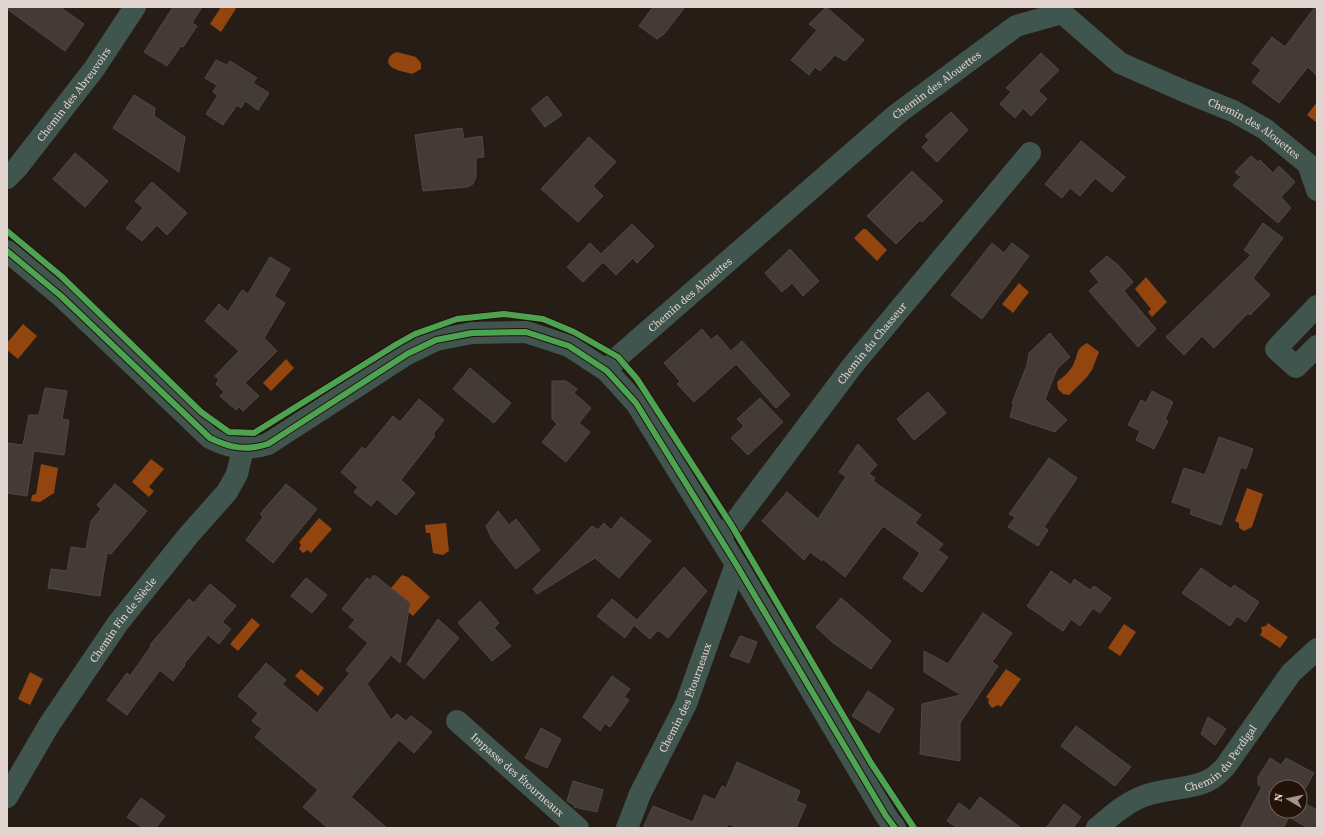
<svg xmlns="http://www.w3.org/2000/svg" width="1324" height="835" font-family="'Source Serif 4',serif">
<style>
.water{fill:#92450e}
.building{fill:#443b36;stroke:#514844}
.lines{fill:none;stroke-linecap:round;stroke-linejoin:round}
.minor{stroke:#40554e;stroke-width:22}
.cycleway-casing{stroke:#231208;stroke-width:8}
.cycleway{stroke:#4ca352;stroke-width:6}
.labels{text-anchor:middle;stroke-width:3.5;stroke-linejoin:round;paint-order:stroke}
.street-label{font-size:11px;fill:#e2d5cf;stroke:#231208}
</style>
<rect width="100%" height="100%" fill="#271d17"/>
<g class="water">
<path d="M221 7H237L221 32 210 24Z"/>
<path d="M397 52 416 57 421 63V69L412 74C406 72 398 71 393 68 384 63 389 54 397 52Z"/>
<path d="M1317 102V120L1316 122 1307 115Z"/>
<path d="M863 229H866L887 250 877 261 854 238Z"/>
<path d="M1146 277 1167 302 1152 317 1148 312 1151 309 1135 289Z"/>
<path d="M1019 283 1029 292 1013 313 1002 304Z"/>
<path d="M23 324 37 336 18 359 7 350V343Z"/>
<path d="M1087 343 1099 352 1092 370 1087 377 1069 395 1063 394 1058 389 1057 382C1063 377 1071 371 1074 363 1079 352 1075 350 1087 343Z"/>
<path d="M286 359 294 368 271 391 263 383Z"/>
<path d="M151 459 164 469 149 487 154 491 149 497 132 482Z"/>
<path d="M41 464 58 468 54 493 40 502 31 501 32 495 36 494Z"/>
<path d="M1247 488 1263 494 1252 527 1244 531 1239 528V523L1235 521Z"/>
<path d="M319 518 332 529 311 553 308 550 303 553 299 549 301 545 299 542Z"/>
<path d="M446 523 449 551 443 555 433 553 430 533H426L425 525Z"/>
<path d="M402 575 408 577 430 597 413 616 405 609 410 603 391 588Z"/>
<path d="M252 618 260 625 238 651 230 644Z"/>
<path d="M1268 623 1288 637 1280 648 1260 635 1262 632 1261 627 1266 626Z"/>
<path d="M1124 624 1136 632 1120 656 1108 648Z"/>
<path d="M301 669 324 688 318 696 295 676Z"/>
<path d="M1006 669 1021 679 1001 707 998 705 992 708 988 703 989 699 986 697Z"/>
<path d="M30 672 43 679 30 705 18 699Z"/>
</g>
<g class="building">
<path d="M7 7H60L84 24 65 51 7 9Z"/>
<path d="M173 7H202L192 23 197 26 183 47 181 46 167 66 144 52Z"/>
<path d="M653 7H685L664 34 657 39 639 26Z"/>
<path d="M826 7 864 40 845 61 835 55 820 71 815 67 809 75 791 60 817 30 809 24Z"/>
<path d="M1315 7H1317V76L1308 67 1279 103 1252 82 1261 70 1252 63 1272 37 1285 47Z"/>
<path d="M1041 53 1059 70 1038 91 1047 99 1031 116 1023 108 1015 118 1000 104 1011 92 1006 88Z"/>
<path d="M216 60 227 65 230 61 257 78 253 83 269 93 258 110 245 101 241 108 237 105 223 125 206 114 218 95 213 92 217 85 205 78Z"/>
<path d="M134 95 155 108 154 116 185 137 179 172 113 128Z"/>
<path d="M547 96 562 115 545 127 531 109Z"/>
<path d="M951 112 968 130 937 162 922 147 929 140 925 136Z"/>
<path d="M462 128 464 139 482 136 484 157 476 158V177L473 184 467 187 423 191 415 135Z"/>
<path d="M589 137 616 162 593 186 603 196 578 222 541 189Z"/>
<path d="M1081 141 1125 177 1112 192 1095 178 1080 196 1070 188 1062 198 1045 184Z"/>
<path d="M75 153 108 181 85 207 53 179Z"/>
<path d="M1251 156 1258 162 1260 160 1273 173 1279 166 1295 182 1281 197 1291 208 1278 223 1233 185 1241 177 1235 172Z"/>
<path d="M912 171 943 201 922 222 920 220 896 244 867 216Z"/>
<path d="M152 182 187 213 167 235 157 225 142 241 126 228 143 208 135 201Z"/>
<path d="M1263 223 1283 238 1253 278 1270 295 1250 315 1248 313 1214 348 1202 336 1184 355 1166 337 1251 255 1244 250Z"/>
<path d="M632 224 654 246 637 263 633 258 616 275 603 262 583 282 567 267 590 243 601 254Z"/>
<path d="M992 243 1004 253 1012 243 1029 256 982 319 951 295Z"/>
<path d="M790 249 819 281 803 296 792 283 782 292 765 273Z"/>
<path d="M1107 256 1118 265 1133 282 1124 291 1156 329 1138 347 1089 291 1099 282 1090 271Z"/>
<path d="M270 257 290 269 274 296 285 303 264 338 277 351 245 383 259 396 243 411 239 407 236 410 220 396 224 392 216 384 219 380 215 376 239 351 205 321 219 304 228 312 242 290 248 294Z"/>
<path d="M702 329 711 340 717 335 731 351 742 341 790 395 776 408 736 364 694 402 677 384 680 381 664 363Z"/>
<path d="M1050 333 1070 357 1057 369 1045 399 1067 420 1055 432 1010 417 1014 403H1012L1027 365 1029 353Z"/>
<path d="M470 368 511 403 494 423 453 389Z"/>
<path d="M552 381H566L577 389 574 393 591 408 579 423 590 432 566 462 542 442 557 424 552 419Z"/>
<path d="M45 388 67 391 62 419 69 420 64 455 34 451 27 496 7 493V443L23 445 29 415H39Z"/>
<path d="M1152 391 1173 402 1165 419 1168 421 1154 449 1136 440 1140 431 1128 425 1141 400 1146 403Z"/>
<path d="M928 392 946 413 914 440 897 419Z"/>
<path d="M760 398 783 422 748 455 731 438 744 426 737 419Z"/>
<path d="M419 399 444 420 433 434 435 436 401 480 415 493 396 515 377 499 371 506 354 492 358 487 341 472 362 447 365 450 393 416 400 422Z"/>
<path d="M1219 437 1253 449 1246 469 1241 467 1221 525 1190 514 1192 509 1172 502 1184 468 1205 475Z"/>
<path d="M858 444 877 465 869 474 875 478 873 481 921 515 915 523 943 544 938 550 948 557 922 592 903 578 920 553 883 526 845 577 823 559 822 561 810 552 804 560 762 521 787 492 818 519 846 477 839 472Z"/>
<path d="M1049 458 1077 478 1044 527 1048 530 1038 546 1008 527 1015 517 1009 514Z"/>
<path d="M115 484 147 511 111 554 107 553 100 596 48 588 51 569 67 571 71 547 86 549 91 521 101 509 97 505Z"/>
<path d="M286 484 317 509 273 563 246 540 263 517 260 514Z"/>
<path d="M498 511 509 525 516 519 540 550 516 569 492 539 486 526Z"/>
<path d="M621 517 651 541 619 578 595 558 537 594 533 589 592 526 598 530 604 523 611 530Z"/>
<path d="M684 567 707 591 668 638 658 630 650 639 634 625 625 638 597 616 612 599 637 620Z"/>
<path d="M1201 568 1231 589 1234 585 1259 602 1246 622 1237 616 1230 626 1182 593Z"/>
<path d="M1051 571 1071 585 1074 579 1090 590 1094 586 1111 598 1100 613 1093 608 1080 626 1071 619 1063 631 1027 606Z"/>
<path d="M374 575 410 603 400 663 391 655 367 684 391 720 397 714 406 721 411 716 432 732 414 753 399 740 351 797 387 828H328L303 807 318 790 255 737 262 729 252 721 258 713 238 696 266 663 286 680 282 684 317 713 350 673 346 670 368 643 349 627 355 620 342 609 367 578 370 580Z"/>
<path d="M306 578 327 595 312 613 291 596Z"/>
<path d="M210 584 236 606 222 622 231 629 219 644 208 635 184 664 185 665 173 681 160 670 127 715 107 700 127 673 130 676 151 646 150 645 189 599 194 603Z"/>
<path d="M841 598 891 641 871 669 832 642 816 627Z"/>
<path d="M480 601 499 623 494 628 511 646 492 661 458 623Z"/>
<path d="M983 613 1012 633 992 662 998 666 960 723V761L920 754 922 704 961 695 924 672V651L948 664Z"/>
<path d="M438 619 459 638 424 679 407 664Z"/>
<path d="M740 636 757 642 749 663 730 656Z"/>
<path d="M612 676 630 689 624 697 629 700 610 727 605 723 600 731 583 717Z"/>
<path d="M868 691 894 709 879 733 852 716Z"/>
<path d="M1208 717 1226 729 1215 745 1201 734Z"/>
<path d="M1076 726 1131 767 1115 786 1061 746Z"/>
<path d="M541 728 561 739 547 768 525 758Z"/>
<path d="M1270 758 1281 765 1286 758 1314 773 1300 798V787H1276V811H1300V801L1317 810V828H1308L1289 817 1283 828H1240L1262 787 1258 785V777Z"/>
<path d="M737 762 800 791 796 801 806 805 796 828H739L728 824 727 828H643L653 806 693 822 704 795 715 800 722 786 726 788Z"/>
<path d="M573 781 603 790 597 812 574 807V805L567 801Z"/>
<path d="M980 797 1021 828H957L947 821 959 803 970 811Z"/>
<path d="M141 798 165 816 156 828H143L127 817Z"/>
<path d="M1064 804 1081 817 1073 828H1046Z"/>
</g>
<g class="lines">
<g class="minor">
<path id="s1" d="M7 178 17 168 94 69 135 7"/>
<path d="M7 251 61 296 210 438C230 448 246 451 268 444L407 354 436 340 472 333 526 332 569 346 607 371 636 403 736 564 886 816 895 828"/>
<path d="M1317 306 1276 349 1296 367 1317 346"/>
<path id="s2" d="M607 371 618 357 897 114 1016 26 1062 13 1120 63 1186 92 1233 111 1265 129 1308 164 1317 190"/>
<path id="s3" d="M719 535 732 526 853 365 1030 153"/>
<path id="s4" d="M457 721 578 828"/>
<path id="s5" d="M7 797 49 725 118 623 188 536 227 492 237 474 243 449"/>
<path id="s6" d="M627 828 640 794 686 704 736 564"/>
<path id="s7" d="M1097 828C1110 817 1123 805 1139 798 1161 787 1191 791 1211 779 1216 776 1221 771 1225 767L1291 673 1317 649"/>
</g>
<g class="cycleway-casing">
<g id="cycleway">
<path d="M7 231 61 276 201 412 229 432 254 433 397 344 415 334 457 319 504 314 543 319 574 332 618 357 637 379 732 526 871 763 914 828"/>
<path d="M7 251 61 296 210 438C230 448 246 451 268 444L407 354 436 340 472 333 526 332 569 346 607 371 636 403 736 564 886 816 895 828"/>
</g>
</g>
<use href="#cycleway" class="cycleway"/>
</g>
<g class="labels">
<g class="street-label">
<text dy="4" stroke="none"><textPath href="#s2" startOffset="437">Chemin des Alouettes</textPath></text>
<text dy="4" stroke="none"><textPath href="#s1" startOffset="107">Chemin des Abreuvoirs</textPath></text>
<text dy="4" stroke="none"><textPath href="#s2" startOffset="810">Chemin des Alouettes</textPath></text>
<text dy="4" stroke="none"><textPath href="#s2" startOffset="113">Chemin des Alouettes</textPath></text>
<text dy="4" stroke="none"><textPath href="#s3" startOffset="246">Chemin du Chasseur</textPath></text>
<text dy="4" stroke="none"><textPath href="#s5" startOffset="212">Chemin Fin de Siècle</textPath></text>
<text dy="4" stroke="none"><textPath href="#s6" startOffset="143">Chemin des Étourneaux</textPath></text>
<text dy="4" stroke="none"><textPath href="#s7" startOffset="147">Chemin du Perdigal</textPath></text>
<text dy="4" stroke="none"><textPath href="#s4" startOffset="81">Impasse des Étourneaux</textPath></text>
</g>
</g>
<rect width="1324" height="835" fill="none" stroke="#e2d5cf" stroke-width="16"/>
<g transform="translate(1288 799) rotate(279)"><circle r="19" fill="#231208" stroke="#6f6058"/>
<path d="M0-3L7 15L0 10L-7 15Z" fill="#a1958f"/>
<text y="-6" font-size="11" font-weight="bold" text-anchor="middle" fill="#e2d5cf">N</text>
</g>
</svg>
